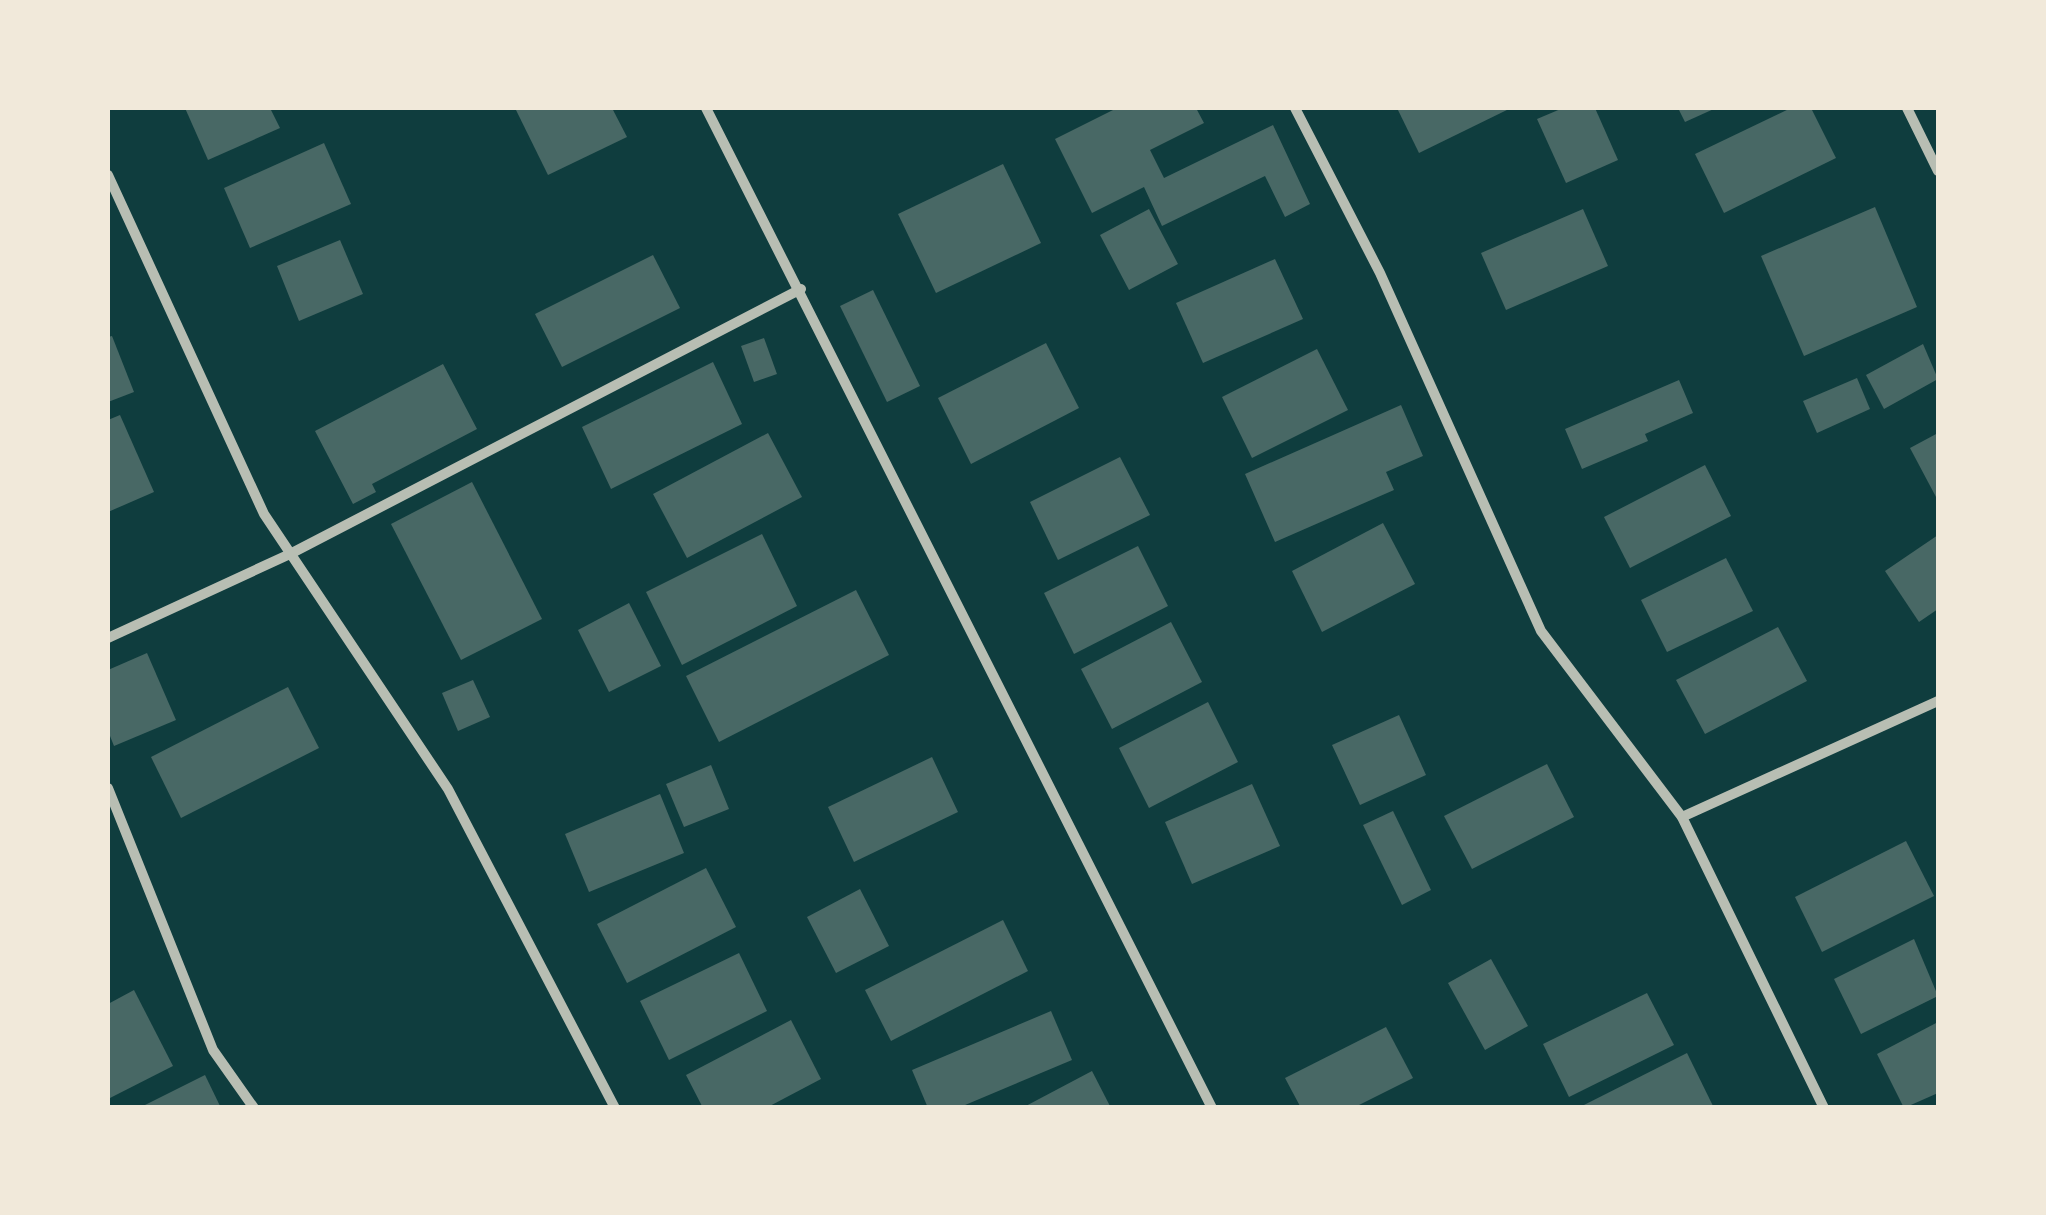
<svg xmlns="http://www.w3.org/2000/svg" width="2046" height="1215" font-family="'IBM Plex Serif',serif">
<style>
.building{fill:#486865}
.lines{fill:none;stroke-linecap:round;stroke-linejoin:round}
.minor{stroke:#b8beb3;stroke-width:10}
</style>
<rect width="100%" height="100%" fill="#0f3d3e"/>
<g class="building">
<path d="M185 108H270L280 128 208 160Z"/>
<path d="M515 108H612L627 137 548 175Z"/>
<path d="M1117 108H1196L1204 123 1150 150 1164 178 1273 125 1310 204 1285 217 1265 176 1162 226 1144 187 1092 213 1055 139Z"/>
<path d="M1397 108H1511L1419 153Z"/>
<path d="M1563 108H1595L1618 160 1566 183 1537 119Z"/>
<path d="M1678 108H1716L1685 122Z"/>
<path d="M1791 108H1811L1836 158 1724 213 1695 154Z"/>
<path d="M324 143 351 204 250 248 224 188Z"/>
<path d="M1003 164 1041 243 936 293 898 214Z"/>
<path d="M1875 207 1917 307 1804 356 1761 256Z"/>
<path d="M1149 209 1178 264 1129 290 1100 235Z"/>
<path d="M1583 209 1608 266 1506 310 1481 253Z"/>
<path d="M340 240 363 294 299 321 277 266Z"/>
<path d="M653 255 680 308 562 367 535 314Z"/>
<path d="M1275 259 1303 319 1203 363 1176 303Z"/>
<path d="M873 290 920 386 887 402 840 306Z"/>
<path d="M112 336 134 392 108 402V337Z"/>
<path d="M764 338 777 374 754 382 741 346Z"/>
<path d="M1046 343 1079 408 971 464 938 398Z"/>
<path d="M1923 344 1938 379 1884 409 1866 375Z"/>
<path d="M1317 349 1348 410 1252 458 1222 397Z"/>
<path d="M713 362 742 424 611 489 582 427Z"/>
<path d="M443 364 477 429 372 484 376 492 353 504 315 431Z"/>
<path d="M1857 378 1870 409 1817 433 1803 401Z"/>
<path d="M1679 380 1693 413 1645 434 1648 441 1582 469 1565 429Z"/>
<path d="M1401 405 1423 456 1386 472 1394 490 1275 542 1245 474Z"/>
<path d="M120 415 154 492 108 512V420Z"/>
<path d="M768 433 802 497 687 558 653 494Z"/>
<path d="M1938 433V496L1936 497 1910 448Z"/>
<path d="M1120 457 1150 515 1058 560 1030 502Z"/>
<path d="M1705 465 1731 516 1630 568 1604 517Z"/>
<path d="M472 482 542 619 461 660 391 524Z"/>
<path d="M1383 523 1415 584 1322 632 1292 571Z"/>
<path d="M762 534 797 606 682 665 646 592Z"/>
<path d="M1938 535V609L1919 622 1885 571Z"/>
<path d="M1138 546 1168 606 1074 654 1044 593Z"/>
<path d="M1726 558 1753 611 1667 652 1641 600Z"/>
<path d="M856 590 889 655 719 742 686 676Z"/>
<path d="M629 603 661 666 609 692 578 630Z"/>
<path d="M1171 622 1202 682 1112 729 1081 669Z"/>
<path d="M1778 627 1807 681 1705 734 1676 680Z"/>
<path d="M147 653 176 720 114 746 108 731V670Z"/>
<path d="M473 680 490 717 458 731 442 693Z"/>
<path d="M288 687 319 748 181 818 151 757Z"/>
<path d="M1208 702 1238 762 1149 808 1119 748Z"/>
<path d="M1399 715 1426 775 1360 805 1332 745Z"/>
<path d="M932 757 958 812 854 862 828 807Z"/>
<path d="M1547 764 1574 817 1472 869 1444 816Z"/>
<path d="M711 765 729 809 684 827 666 784Z"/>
<path d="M1252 784 1280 846 1192 884 1165 822Z"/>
<path d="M660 794 684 853 589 892 565 834Z"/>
<path d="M1393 811 1431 890 1402 905 1363 825Z"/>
<path d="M1906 841 1934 896 1822 952 1795 897Z"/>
<path d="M706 868 736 927 627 983 597 924Z"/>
<path d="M860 889 889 946 836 973 807 917Z"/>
<path d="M1003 920 1028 971 891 1041 865 990Z"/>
<path d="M1914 939 1938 996 1861 1034 1834 979Z"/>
<path d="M739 953 767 1011 669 1060 640 1001Z"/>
<path d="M1491 959 1528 1026 1485 1050 1448 983Z"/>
<path d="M134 990 173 1066 108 1099V1004Z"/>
<path d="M1647 993 1674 1045 1569 1097 1543 1044Z"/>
<path d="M1051 1011 1072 1060 958 1108H928L912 1070Z"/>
<path d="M791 1020 821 1079 766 1108H703L686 1075Z"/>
<path d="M1938 1022V1093L1904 1108 1877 1054Z"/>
<path d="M1386 1027 1413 1078 1353 1108H1301L1285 1078Z"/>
<path d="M1687 1053 1714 1108H1578Z"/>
<path d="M1092 1071 1111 1108H1022Z"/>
<path d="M205 1075 221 1108H139Z"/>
</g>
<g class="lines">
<g class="minor">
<path d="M706 108 1212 1108"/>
<path d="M1295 108 1380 273 1541 631 1682 817 1824 1108"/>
<path d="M1907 108 1938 171"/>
<path d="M108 175 264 514 448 789 615 1108"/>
<path d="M108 638 290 554 801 289"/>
<path d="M108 788 213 1050 254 1108"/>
<path d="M1682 817 1938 701"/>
</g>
</g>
<rect width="2046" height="1215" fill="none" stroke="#f1e9da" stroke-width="220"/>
</svg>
